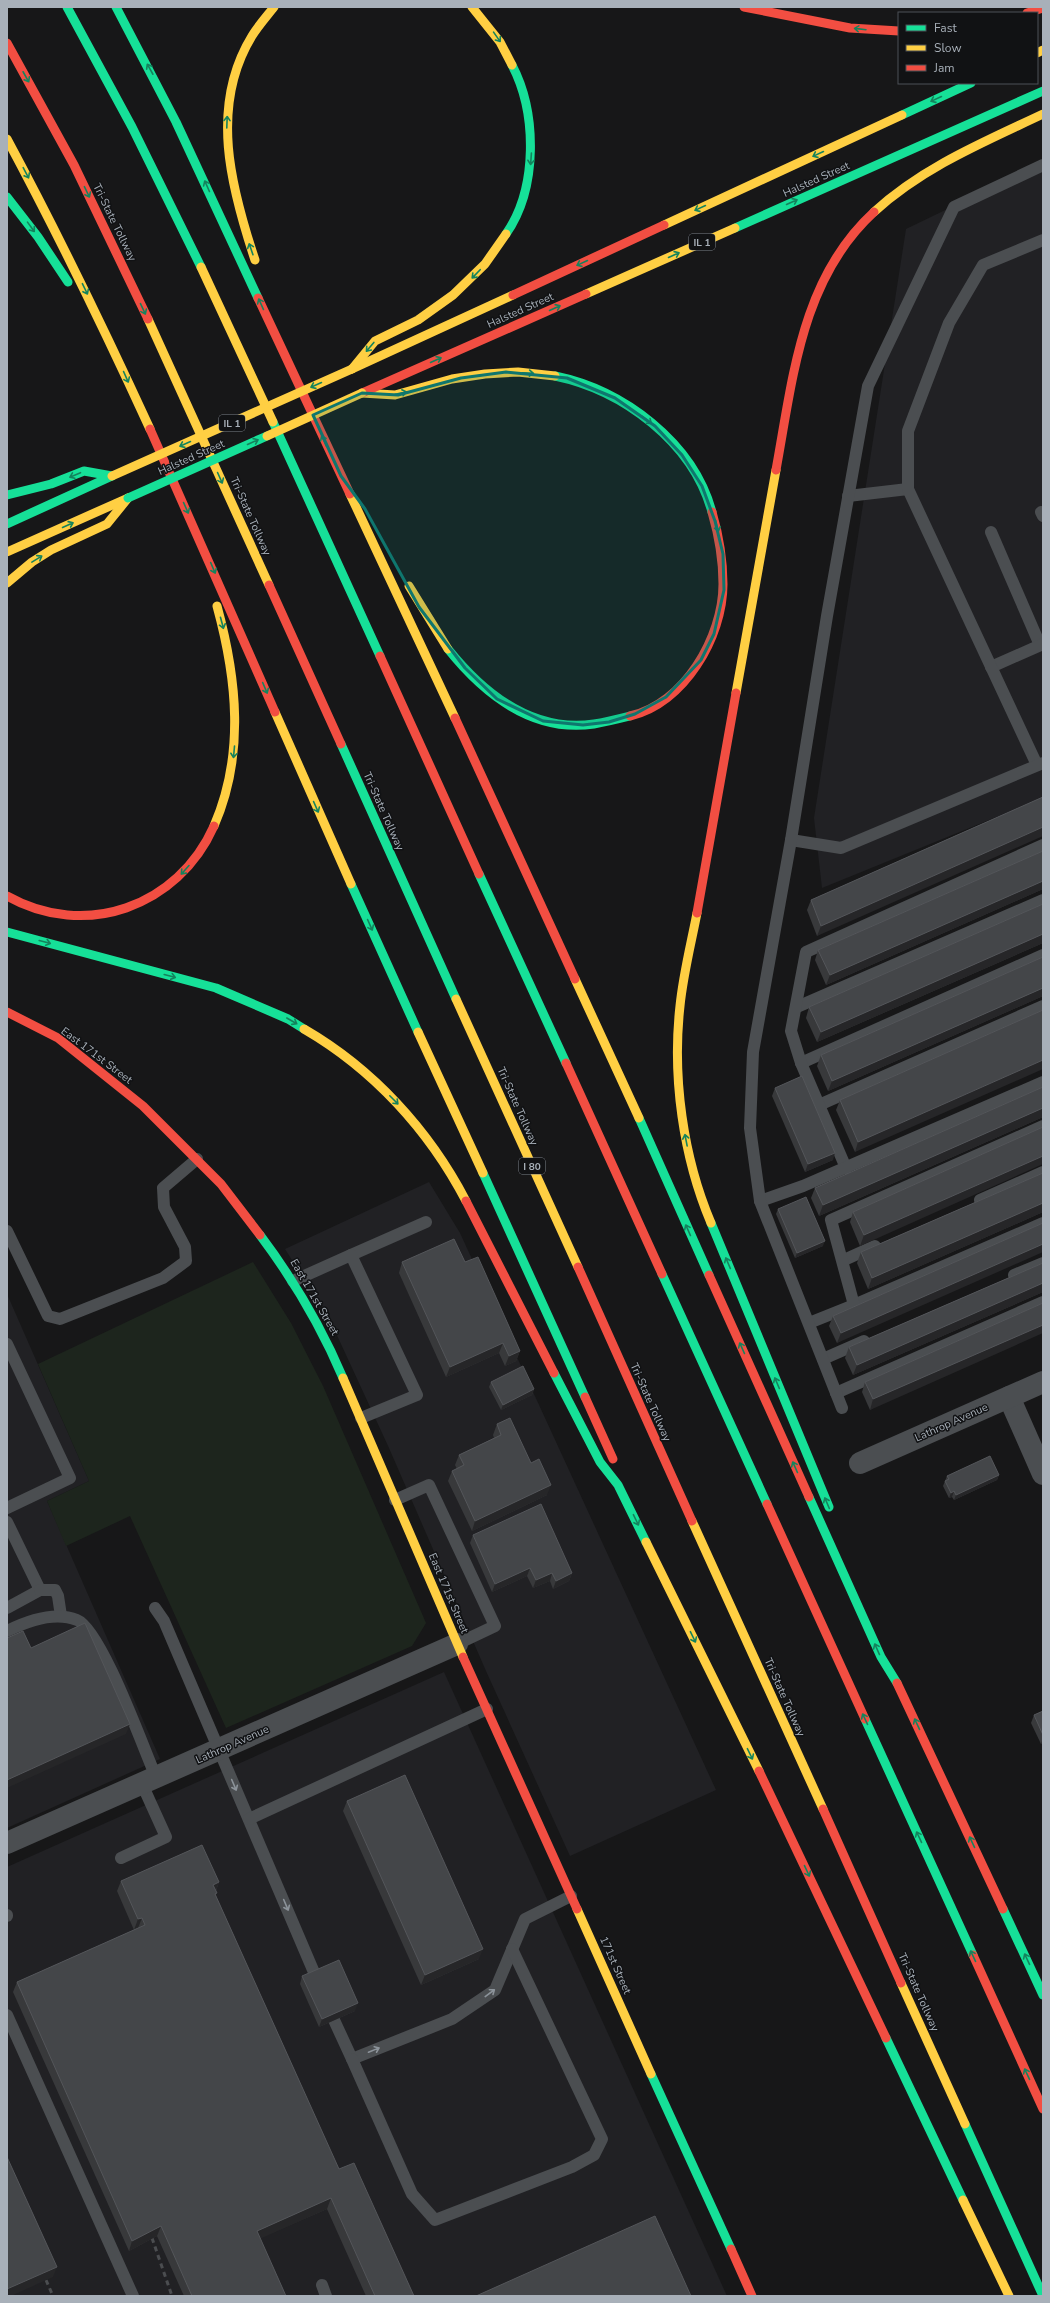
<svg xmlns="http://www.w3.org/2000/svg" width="1050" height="2303" font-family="'Nunito Sans',sans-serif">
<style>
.built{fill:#212124}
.green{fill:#1d251d}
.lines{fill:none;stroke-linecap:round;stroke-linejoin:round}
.lane{stroke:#4b4e51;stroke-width:12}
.street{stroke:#4b4e51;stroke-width:22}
.fast{stroke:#16e098;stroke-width:9}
.slow{stroke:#ffcf43;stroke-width:9}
.jam{stroke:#f24e42;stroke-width:9}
.rail{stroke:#4b4d50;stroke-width:3;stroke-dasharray:5 4;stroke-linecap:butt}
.fast-bridge{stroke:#16e098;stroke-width:9}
.slow-bridge{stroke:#ffcf43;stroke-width:9}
.wall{fill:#38393b}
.shaded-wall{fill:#262628}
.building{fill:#444649;stroke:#54565a}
.oneway{stroke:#14835d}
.oneway2{stroke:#8c939a}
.marked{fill:#0f766e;fill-opacity:0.2;stroke:#0f766e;stroke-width:3;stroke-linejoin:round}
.labels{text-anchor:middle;stroke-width:3;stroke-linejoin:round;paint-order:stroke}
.shield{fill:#111214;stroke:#7b8188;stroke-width:1}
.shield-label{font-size:10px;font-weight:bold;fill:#a8b0b9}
.street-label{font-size:11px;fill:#a8b0b9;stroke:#111214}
</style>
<rect width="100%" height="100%" fill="#171718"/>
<g class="built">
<path d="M1043 163V798L822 888 814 818 906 229Z"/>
<path d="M429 1182 460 1233 716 1790 570 1856 486 1671 389 1448 329 1318 285 1249Z"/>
<path d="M7 1294 89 1481 47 1501 160 1759 7 1828Z"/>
<path d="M444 1672 727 2296H7V1867Z"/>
</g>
<path class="green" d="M253 1262 291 1323 323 1386 426 1623 412 1646 226 1728 130 1516 66 1546 47 1501 89 1481 38 1364Z"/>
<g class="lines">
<g class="lane">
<path d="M848 496 908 489"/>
<path d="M1041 512 1043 516"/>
<path d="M991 532 1040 645"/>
<path d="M991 667 1043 644"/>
<path d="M1037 765 908 489V431L949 323 983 265 1043 240"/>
<path d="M791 840 841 848 1043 763"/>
<path d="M797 1007 1043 900"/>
<path d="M801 1063 1043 955"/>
<path d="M819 1105 1043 1006"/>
<path d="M846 1168 801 1063 791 1031 806 952 1043 845"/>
<path d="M980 1200 1043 1172"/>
<path d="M760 1201 803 1186 1043 1082"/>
<path d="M7 1231 48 1316 60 1319 163 1278 186 1261 185 1247 164 1207 163 1188 197 1159"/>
<path d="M351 1255 426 1222"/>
<path d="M844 1260 875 1246"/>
<path d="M1014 1275 1043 1263"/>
<path d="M293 1281 351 1255 417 1395 361 1418"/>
<path d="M854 1305 1043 1223"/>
<path d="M809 1323 854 1305 831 1220 1043 1126"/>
<path d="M7 1344 70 1478 7 1508"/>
<path d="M823 1359 864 1341"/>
<path d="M836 1393 1043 1302"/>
<path d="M842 1408 760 1201 750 1128 753 1052 791 840 827 616 868 386 954 207 1043 165"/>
<path d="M395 1500 429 1485 495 1626 457 1644"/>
<path d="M7 1522 40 1590 7 1608"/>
<path d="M40 1590H55L58 1596 61 1616"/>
<path d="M155 1608 164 1621 316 1977"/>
<path d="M7 1631C27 1621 55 1611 77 1620 101 1629 144 1750 156 1777"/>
<path d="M249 1819 487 1709"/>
<path d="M121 1858 166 1837 142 1784"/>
<path d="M7 1915V1916"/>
<path d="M7 2015 133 2296"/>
<path d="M334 2020 352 2059 452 2019 495 1990 525 1919 571 1896"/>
<path d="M352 2059 412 2194 435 2220 572 2167 594 2155 602 2139 512 1949"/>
<path d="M322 2285 326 2296"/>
</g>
<g class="street">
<path d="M1009 1397 1043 1474"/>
<path d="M860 1463 1043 1382"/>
<path d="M7 1843 457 1644"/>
</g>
<g class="fast">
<path d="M67 7 132 127 201 267"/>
<path d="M116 7 176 122 258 298"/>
<path d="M902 115 971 83"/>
<path d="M7 197 38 237 68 282"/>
<path d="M735 228 1043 91"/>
<path d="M506 234C538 188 537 113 512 65"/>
<path d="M555 376C623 390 693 442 712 512"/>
<path d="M273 422 380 656"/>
<path d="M7 495 51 484 84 471 112 476"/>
<path d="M7 524 112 476"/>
<path d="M448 649C484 694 533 733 594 724 606 722 618 719 630 716"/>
<path d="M341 744 456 999"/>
<path d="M479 874 566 1063"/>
<path d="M351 884 418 1032"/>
<path d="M7 932 216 988 288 1019 304 1029"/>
<path d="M639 1118 709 1275"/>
<path d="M483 1173 585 1397"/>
<path d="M711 1223 829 1507"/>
<path d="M260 1235C293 1279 321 1326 343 1378"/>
<path d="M662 1274 767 1504"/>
<path d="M554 1373 600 1462 618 1485 646 1542"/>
<path d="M809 1497 881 1657 897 1683"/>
<path d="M865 1719 973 1955"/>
<path d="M1003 1909 1043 1995"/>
<path d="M886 2038 963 2200"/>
<path d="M651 2074 731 2249"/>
<path d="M965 2124 1043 2296"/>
</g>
<g class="slow">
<path d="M472 7 500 42 512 65"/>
<path d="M1037 53 1043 50"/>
<path d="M7 139C58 234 105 331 150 429"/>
<path d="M874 212C923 167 984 142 1043 114"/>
<path d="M664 225 902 115"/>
<path d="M255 260C231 188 209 106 252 36 258 26 267 16 274 7"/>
<path d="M201 267 273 422"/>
<path d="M586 294 735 228"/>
<path d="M148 319 269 585"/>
<path d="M352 369 513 295"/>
<path d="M352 369 375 341 418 320 453 295 485 264 506 234"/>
<path d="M362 393 395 395 452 379 485 374 518 372 555 376"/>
<path d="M350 494 455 718"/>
<path d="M7 552 128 498"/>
<path d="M7 583 32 562 51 550 107 524 128 498"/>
<path d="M409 586 448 649"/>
<path d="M736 693 776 470"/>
<path d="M275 712 351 884"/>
<path d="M214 826C245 755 237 679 217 606"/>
<path d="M697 913C691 944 683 975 680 1006 672 1077 683 1157 711 1223"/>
<path d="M575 979 639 1118"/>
<path d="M456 999 578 1267"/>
<path d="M304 1029C373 1069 429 1130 466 1201"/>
<path d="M418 1032 483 1173"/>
<path d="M343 1378 463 1657"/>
<path d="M692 1521 823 1809"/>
<path d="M646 1542 759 1771"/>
<path d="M577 1909 651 2074"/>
<path d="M901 1983 965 2124"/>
<path d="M963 2200 1009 2296"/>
</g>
<g class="jam">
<path d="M744 7 850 28 899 31"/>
<path d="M1027 13 1043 8"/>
<path d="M7 43 74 165 148 319"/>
<path d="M513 295 664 225"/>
<path d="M258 298 350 494"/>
<path d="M362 393 586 294"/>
<path d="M150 429 275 712"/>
<path d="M776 470C793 378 801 279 874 212"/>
<path d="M269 585 341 744"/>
<path d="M380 656 479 874"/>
<path d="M630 716C684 704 723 637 723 584 723 559 719 536 712 512"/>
<path d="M455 718 575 979"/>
<path d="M7 896C85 940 178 907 214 826"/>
<path d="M697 913 736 693"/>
<path d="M7 1012 58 1038 143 1106 221 1184 260 1235"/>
<path d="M566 1063 662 1274"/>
<path d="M466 1201 554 1373"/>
<path d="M578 1267 692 1521"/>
<path d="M709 1275 809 1497"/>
<path d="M585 1397 613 1459"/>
<path d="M767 1504 865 1719"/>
<path d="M463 1657 577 1909"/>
<path d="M897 1683 1003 1909"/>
<path d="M759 1771 886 2038"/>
<path d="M823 1809 901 1983"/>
<path d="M973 1955 1043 2109"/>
<path d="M731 2249 752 2296"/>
</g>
<g class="rail">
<path d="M152 2238 172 2296"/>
<path d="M46 2280 53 2296"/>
</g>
<path class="fast-bridge" d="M128 498 267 436"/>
<g class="slow-bridge">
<path d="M267 436 362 393"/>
<path d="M112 476 352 369"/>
</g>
</g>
<g class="wall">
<path d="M1043 797 817 936 807 910 811 900Z"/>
<path d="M1043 851V889L826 985 815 960 818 950Z"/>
<path d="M1043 904V943L817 1042 806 1018 809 1007Z"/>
<path d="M1043 957V996L828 1091 817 1066 821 1055Z"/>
<path d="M1043 1010 855 1152 836 1110 840 1100Z"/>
<path d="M1043 1087V1117L819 1216 811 1198 815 1188Z"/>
<path d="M775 1088 833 1160 805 1172 772 1096Z"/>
<path d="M1043 1127 860 1246 850 1222 853 1212Z"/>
<path d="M1043 1173V1212L868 1289 857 1263 861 1252Z"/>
<path d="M778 1209 823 1246 795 1258 776 1214Z"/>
<path d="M1043 1223 837 1343 829 1326 833 1316Z"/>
<path d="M402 1262H465L520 1351 516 1361 505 1366 499 1353 446 1377 399 1273Z"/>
<path d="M1043 1263V1292L853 1375 845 1358 849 1347Z"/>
<path d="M1043 1303 870 1410 862 1392 865 1382Z"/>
<path d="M491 1382 534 1389 532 1395 501 1410 489 1387Z"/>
<path d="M497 1424 531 1463 547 1495 472 1531 448 1481 452 1471 457 1469 455 1465 459 1455 494 1438 493 1435Z"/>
<path d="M999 1475 997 1480 954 1500 952 1497 949 1498 943 1486 947 1476Z"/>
<path d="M473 1535 572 1573 569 1581 553 1589 550 1581 533 1588 527 1576 492 1592 470 1543Z"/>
<path d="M1043 1711V1743L1041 1744 1031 1723 1034 1715Z"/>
<path d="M347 1801 479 1959 421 1985 343 1811Z"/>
<path d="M121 1881 219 1882 216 1891V1896L339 2169 414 2296H366L327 2209 260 2238 286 2296H184L157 2236 129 2251 13 1992 17 1982 134 1930 117 1891Z"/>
<path d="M302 1976 355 2011 319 2027 300 1984Z"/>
</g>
<g class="shaded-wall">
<path d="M1043 827V836L817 936 821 926Z"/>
<path d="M1043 881V889L826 985 830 975Z"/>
<path d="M1043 934V943L817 1042 821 1032Z"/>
<path d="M1043 988V996L828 1091 832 1081Z"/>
<path d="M1043 1060V1069L855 1152 858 1142Z"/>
<path d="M1043 1108V1117L819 1216 823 1205Z"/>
<path d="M835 1153 833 1160 805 1172 808 1164Z"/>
<path d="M1043 1156V1164L860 1246 864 1235Z"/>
<path d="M1043 1203V1212L868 1289 872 1278Z"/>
<path d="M825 1241 823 1246 795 1258 797 1253Z"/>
<path d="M1043 1244V1252L837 1343 841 1333Z"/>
<path d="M1043 1283V1292L853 1375 857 1365Z"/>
<path d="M1043 1325V1333L870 1410 873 1399Z"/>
<path d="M503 1343 499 1353 446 1377 450 1367Z"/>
<path d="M520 1351 516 1361 505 1366 509 1356Z"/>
<path d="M534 1389 532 1395 501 1410 503 1405Z"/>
<path d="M999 1475 997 1480 954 1500 956 1495Z"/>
<path d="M551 1485 547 1495 472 1531 475 1521Z"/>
<path d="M954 1491 952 1497 949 1498 951 1493Z"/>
<path d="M530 1568 527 1576 492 1592 495 1584Z"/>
<path d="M552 1573 550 1581 533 1588 536 1580Z"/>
<path d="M572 1573 569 1581 553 1589 556 1581Z"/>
<path d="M130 1724 126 1734 7 1788V1780Z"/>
<path d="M1043 1738V1743L1041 1744Z"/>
<path d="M219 1882 215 1893 213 1885Z"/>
<path d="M142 1918 138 1928 134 1930 138 1919Z"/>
<path d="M483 1949 479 1959 421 1985 425 1975Z"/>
<path d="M358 2003 355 2011 319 2027 322 2019Z"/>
<path d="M331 2198 327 2209 253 2242 257 2231Z"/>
<path d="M161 2226 157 2236 129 2251 132 2241Z"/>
<path d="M57 2267 53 2277 11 2296H7V2289Z"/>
</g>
<g class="building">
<path d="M1043 797V827L821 926 811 900Z"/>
<path d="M1043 851V881L830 975 818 950Z"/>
<path d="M1043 904V934L821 1032 809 1007Z"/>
<path d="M1043 957V988L832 1081 821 1055Z"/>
<path d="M1043 1010V1060L858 1142 840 1100Z"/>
<path d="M802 1076 835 1153 808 1164 775 1088Z"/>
<path d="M1043 1087V1108L823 1205 815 1188Z"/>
<path d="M1043 1127V1156L864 1235 853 1212Z"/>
<path d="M1043 1173V1203L872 1278 861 1252Z"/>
<path d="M806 1197 825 1241 797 1253 778 1209Z"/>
<path d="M1043 1223V1244L841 1333 833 1316Z"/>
<path d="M454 1239 465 1262 478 1257 520 1351 509 1356 503 1343 450 1367 402 1262Z"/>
<path d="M1043 1263V1283L857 1365 849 1347Z"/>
<path d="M1043 1303V1325L873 1399 865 1382Z"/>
<path d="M523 1366 534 1389 503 1405 491 1382Z"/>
<path d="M510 1418 531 1463 539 1459 551 1485 475 1521 452 1471 464 1465 459 1455 501 1435 497 1424Z"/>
<path d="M990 1456 999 1475 956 1495 954 1491 951 1493 945 1481 949 1479 947 1476Z"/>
<path d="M541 1504 572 1573 556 1581 552 1573 536 1580 530 1568 495 1584 473 1535Z"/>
<path d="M85 1623 130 1724 7 1780V1638L23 1631 31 1648Z"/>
<path d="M1043 1711V1735L1034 1715Z"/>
<path d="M405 1775 483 1949 425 1975 347 1801Z"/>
<path d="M202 1845 219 1882 213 1885 217 1893 215 1894 339 2169 354 2163 414 2296H375L331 2198 257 2231 286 2296H192L161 2226 132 2241 17 1982 145 1925 142 1918 138 1919 121 1881Z"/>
<path d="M339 1960 358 2003 322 2019 302 1976Z"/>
<path d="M7 2157 57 2267 7 2289Z"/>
<path d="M655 2216 691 2296H476Z"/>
</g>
<defs><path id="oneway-shaft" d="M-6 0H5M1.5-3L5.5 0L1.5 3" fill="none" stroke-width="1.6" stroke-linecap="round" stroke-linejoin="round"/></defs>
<g class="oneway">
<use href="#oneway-shaft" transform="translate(860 29) rotate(-173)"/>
<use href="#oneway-shaft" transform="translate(497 37) rotate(55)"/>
<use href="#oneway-shaft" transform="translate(150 69) rotate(-119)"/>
<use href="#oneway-shaft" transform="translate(26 77) rotate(61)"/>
<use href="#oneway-shaft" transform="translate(936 99) rotate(155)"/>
<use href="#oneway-shaft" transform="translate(227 122) rotate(-88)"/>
<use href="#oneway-shaft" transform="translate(818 154) rotate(155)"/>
<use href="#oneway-shaft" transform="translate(531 159) rotate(94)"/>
<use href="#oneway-shaft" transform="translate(26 173) rotate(62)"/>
<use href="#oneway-shaft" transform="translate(207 186) rotate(-114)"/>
<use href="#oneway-shaft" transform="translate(87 192) rotate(64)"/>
<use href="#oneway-shaft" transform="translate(792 202) rotate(-24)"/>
<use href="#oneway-shaft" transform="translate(700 208) rotate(155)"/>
<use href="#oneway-shaft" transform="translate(31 227) rotate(54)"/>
<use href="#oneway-shaft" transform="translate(251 249) rotate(-109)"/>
<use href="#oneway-shaft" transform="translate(674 255) rotate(-24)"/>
<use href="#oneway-shaft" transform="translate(582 263) rotate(155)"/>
<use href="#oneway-shaft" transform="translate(476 274) rotate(134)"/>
<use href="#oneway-shaft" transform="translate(85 289) rotate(64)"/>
<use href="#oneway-shaft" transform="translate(261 304) rotate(-114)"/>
<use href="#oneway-shaft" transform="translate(555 308) rotate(-24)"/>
<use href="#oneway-shaft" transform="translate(143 309) rotate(65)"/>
<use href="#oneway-shaft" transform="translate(370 347) rotate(130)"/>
<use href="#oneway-shaft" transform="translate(436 360) rotate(-24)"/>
<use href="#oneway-shaft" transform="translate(528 373) rotate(3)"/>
<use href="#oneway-shaft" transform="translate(126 377) rotate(66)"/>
<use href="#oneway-shaft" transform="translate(316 385) rotate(156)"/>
<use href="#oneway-shaft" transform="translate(401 393) rotate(-12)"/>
<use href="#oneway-shaft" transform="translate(647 420) rotate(38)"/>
<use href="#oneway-shaft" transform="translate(324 441) rotate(-115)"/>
<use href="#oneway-shaft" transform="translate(253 442) rotate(-24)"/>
<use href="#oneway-shaft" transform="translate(185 444) rotate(156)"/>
<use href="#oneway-shaft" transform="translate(75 475) rotate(157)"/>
<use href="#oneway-shaft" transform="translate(220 478) rotate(66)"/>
<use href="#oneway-shaft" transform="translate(186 508) rotate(66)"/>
<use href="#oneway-shaft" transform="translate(68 525) rotate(-24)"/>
<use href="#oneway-shaft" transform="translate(717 526) rotate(75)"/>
<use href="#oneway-shaft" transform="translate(37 559) rotate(-31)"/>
<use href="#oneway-shaft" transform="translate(213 568) rotate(67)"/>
<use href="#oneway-shaft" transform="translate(222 623) rotate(75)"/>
<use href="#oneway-shaft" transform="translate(265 688) rotate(67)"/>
<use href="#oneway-shaft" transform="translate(234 752) rotate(95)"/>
<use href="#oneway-shaft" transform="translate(316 807) rotate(66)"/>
<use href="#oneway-shaft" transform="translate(185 870) rotate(132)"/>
<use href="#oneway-shaft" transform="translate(370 925) rotate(66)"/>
<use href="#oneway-shaft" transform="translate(45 942) rotate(15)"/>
<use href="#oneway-shaft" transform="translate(170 976) rotate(15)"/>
<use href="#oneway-shaft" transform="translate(292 1021) rotate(30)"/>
<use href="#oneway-shaft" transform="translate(394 1100) rotate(45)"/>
<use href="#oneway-shaft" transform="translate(686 1140) rotate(-101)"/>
<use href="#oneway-shaft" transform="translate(688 1230) rotate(-114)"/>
<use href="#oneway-shaft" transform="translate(728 1263) rotate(-113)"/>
<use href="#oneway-shaft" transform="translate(742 1348) rotate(-114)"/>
<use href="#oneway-shaft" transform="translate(777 1383) rotate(-113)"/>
<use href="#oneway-shaft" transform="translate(795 1467) rotate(-114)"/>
<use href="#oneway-shaft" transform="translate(827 1503) rotate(-113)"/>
<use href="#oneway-shaft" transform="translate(636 1520) rotate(64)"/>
<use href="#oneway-shaft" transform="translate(693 1637) rotate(64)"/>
<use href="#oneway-shaft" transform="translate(877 1649) rotate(-114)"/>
<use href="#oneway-shaft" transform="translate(865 1719) rotate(-115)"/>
<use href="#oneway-shaft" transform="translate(917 1724) rotate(-115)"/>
<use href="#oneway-shaft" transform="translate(750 1754) rotate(64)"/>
<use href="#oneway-shaft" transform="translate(919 1837) rotate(-115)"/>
<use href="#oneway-shaft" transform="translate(972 1842) rotate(-115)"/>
<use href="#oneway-shaft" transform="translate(807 1871) rotate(65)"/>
<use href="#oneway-shaft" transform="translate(973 1956) rotate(-115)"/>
<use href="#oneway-shaft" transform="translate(1027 1959) rotate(-115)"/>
<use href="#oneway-shaft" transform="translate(1027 2074) rotate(-115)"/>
</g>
<g class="oneway2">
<use href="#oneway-shaft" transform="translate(234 1785) rotate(67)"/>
<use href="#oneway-shaft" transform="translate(286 1905) rotate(67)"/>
<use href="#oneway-shaft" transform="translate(490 1993) rotate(-37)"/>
<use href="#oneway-shaft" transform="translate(374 2050) rotate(-22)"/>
</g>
<path class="marked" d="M506 372 567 378 615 398 655 426 682 455 702 486 715 521 723 554 724 590 714 634 701 660 666 697 635 714 609 722 583 725 543 721 497 699 465 668 419 607 365 509 341 476 313 415 362 393 398 395 461 378Z"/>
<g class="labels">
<g class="shield">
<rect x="689" y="234" width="26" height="16" rx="3"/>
<rect x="219" y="415" width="26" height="16" rx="3"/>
<rect x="519" y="1158" width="26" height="16" rx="3"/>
</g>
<g class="shield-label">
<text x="702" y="246">IL 1</text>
<text x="232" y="427">IL 1</text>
<text x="532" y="1170">I 80</text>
</g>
<g class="street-label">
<text transform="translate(816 179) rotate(-24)" y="4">Halsted Street</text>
<text transform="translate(115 222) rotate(64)" y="4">Tri-State Tollway</text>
<text transform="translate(520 310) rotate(-24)" y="4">Halsted Street</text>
<text transform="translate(191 457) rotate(-24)" y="4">Halsted Street</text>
<text transform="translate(251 516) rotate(66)" y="4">Tri-State Tollway</text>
<text transform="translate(384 811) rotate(66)" y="4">Tri-State Tollway</text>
<text transform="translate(97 1055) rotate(37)" y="4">East 171st Street</text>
<text transform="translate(518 1106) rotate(66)" y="4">Tri-State Tollway</text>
<text transform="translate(315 1297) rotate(60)" y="4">East 171st Street</text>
<text transform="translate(651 1402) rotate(66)" y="4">Tri-State Tollway</text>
<text transform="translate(951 1422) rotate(-24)" y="4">Lathrop Avenue</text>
<text transform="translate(449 1593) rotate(67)" y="4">East 171st Street</text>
<text transform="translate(785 1697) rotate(66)" y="4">Tri-State Tollway</text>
<text transform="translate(232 1744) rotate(-24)" y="4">Lathrop Avenue</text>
<text transform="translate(616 1965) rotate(66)" y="4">171st Street</text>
<text transform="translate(919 1992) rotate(66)" y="4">Tri-State Tollway</text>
</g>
</g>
<rect width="1050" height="2303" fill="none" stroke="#a8b0b9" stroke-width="16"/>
<rect x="898" y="12" width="140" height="72" fill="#111214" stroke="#4d5156"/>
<rect x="906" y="25" width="20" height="6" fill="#16e098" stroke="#4d5156"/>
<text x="934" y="32" font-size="12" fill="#a8b0b9">Fast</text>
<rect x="906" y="45" width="20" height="6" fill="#ffcf43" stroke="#4d5156"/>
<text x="934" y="52" font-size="12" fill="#a8b0b9">Slow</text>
<rect x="906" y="65" width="20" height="6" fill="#f24e42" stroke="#4d5156"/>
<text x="934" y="72" font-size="12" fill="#a8b0b9">Jam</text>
</svg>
